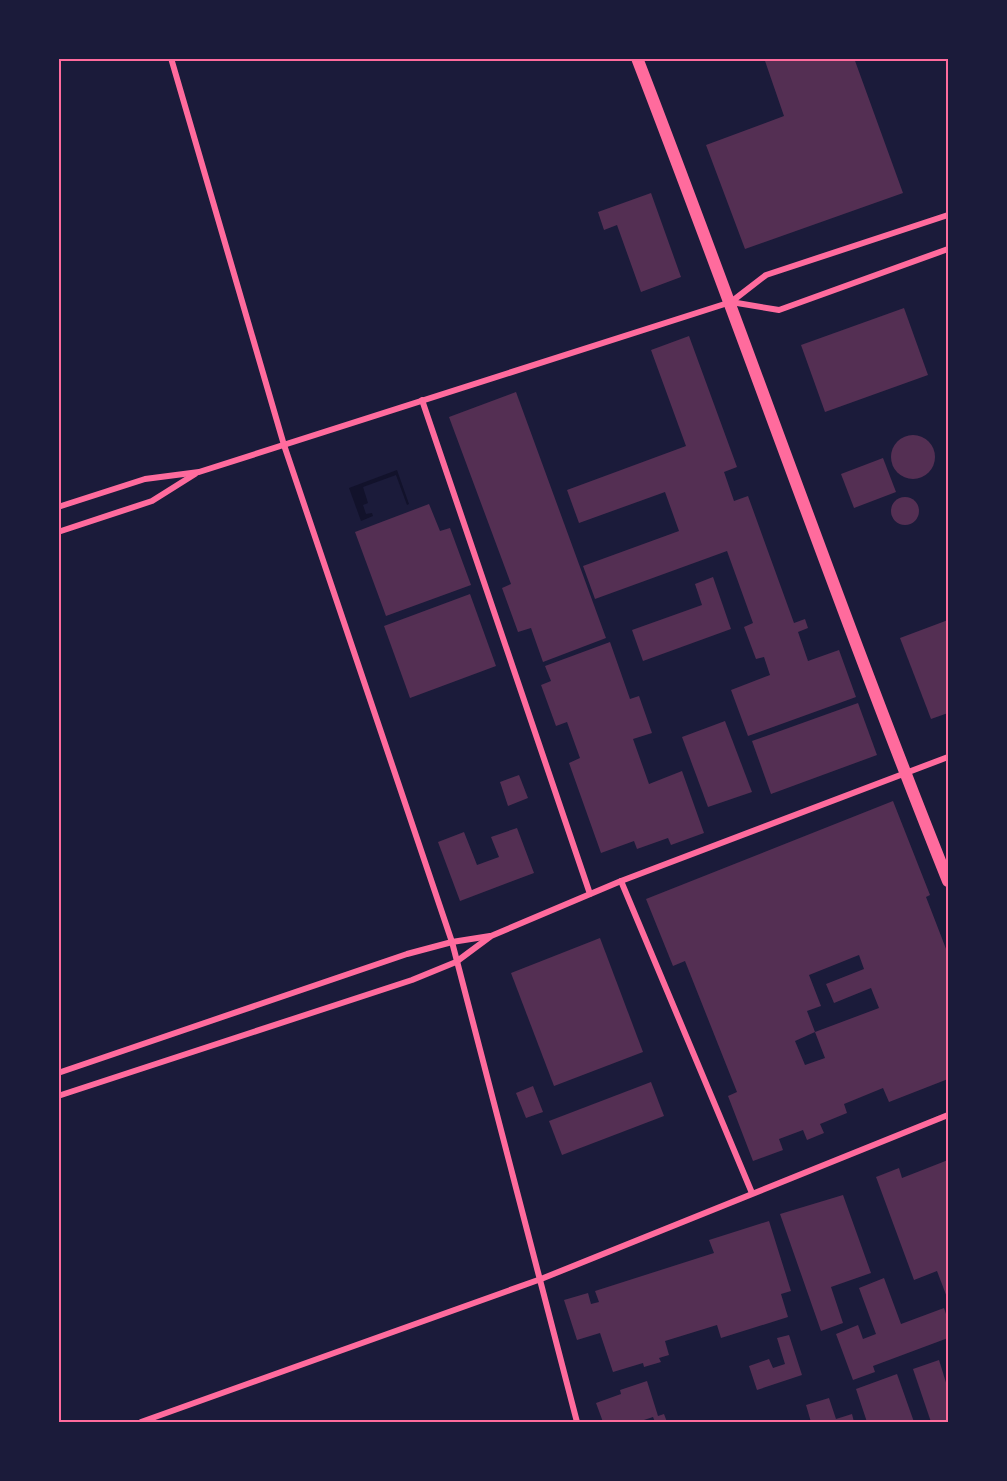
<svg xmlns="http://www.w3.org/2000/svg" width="1007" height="1481" font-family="'PT Sans',sans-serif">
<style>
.water{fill:#12122b}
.building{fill:#542f53;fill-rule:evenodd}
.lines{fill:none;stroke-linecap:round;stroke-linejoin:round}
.minor{stroke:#ff6b9d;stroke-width:6}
.secondary{stroke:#ff6b9d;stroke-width:12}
.neatline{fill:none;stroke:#ff6b9d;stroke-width:2}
</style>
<rect width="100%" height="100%" fill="#1b1b3a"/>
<path class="water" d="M397 470 409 504 407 505 396 475 363 487 368 503 363 505 366 514 372 513 373 516 361 521 349 488Z"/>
<g class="building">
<path d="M764 58H854L903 193 745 249 706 145 784 116Z"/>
<path d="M651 193 681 277 641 292 617 225 604 230 598 212Z"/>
<path d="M904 308 928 375 825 412 801 345Z"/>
<path d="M689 336 737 467 724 472 734 501 748 496 794 623 805 619 808 628 798 632 808 661 839 650 856 697 748 736 731 690 770 675 764 657 756 659 744 627 753 623 727 551 595 599 583 566 679 531 665 492 579 523 567 490 686 446 651 350Z"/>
<path d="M516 392 606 638 543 662 531 628 518 632 502 588 511 584 449 417Z"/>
<circle cx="913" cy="457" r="22"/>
<path d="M883 458 896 492 854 508 841 474Z"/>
<circle cx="905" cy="511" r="14"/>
<path d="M429 504 440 531 450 528 471 585 386 616 355 532Z"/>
<path d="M713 577 731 629 643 661 632 630 702 605 695 584Z"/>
<path d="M470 594 496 666 410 698 384 626Z"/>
<path d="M948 620V713L931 719 900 638Z"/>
<path d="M610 642 630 699 639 696 652 733 633 739 649 784 682 771 704 833 671 845 668 838 637 849 634 841 601 853 569 763 580 758 567 722 556 726 541 685 551 681 545 666Z"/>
<path d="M858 703 877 755 771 794 752 741Z"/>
<path d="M725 721 752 792 708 807 682 737Z"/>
<path d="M519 775 528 798 508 806 500 782Z"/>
<path d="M893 801 930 895 926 897 948 954V1079L889 1102 883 1088 844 1104 847 1113 820 1124 824 1133 807 1140 803 1130 779 1139 783 1150 753 1161 728 1096 737 1092 685 961 673 966 646 899ZM859 955 864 969 826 984 834 1003 871 988 879 1008 815 1032 825 1058 805 1065 795 1041 815 1032 807 1011 821 1006 809 975Z"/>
<path d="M517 828 534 873 460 901 438 842 464 832 477 865 499 857 491 837Z"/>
<path d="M600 938 643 1052 554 1086 511 973Z"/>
<path d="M651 1082 664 1116 562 1155 549 1121Z"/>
<path d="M533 1086 543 1112 526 1118 516 1093Z"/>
<path d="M948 1160V1300L937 1271 914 1280 876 1177 899 1168 902 1178Z"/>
<path d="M843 1195 871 1273 831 1287 843 1323 821 1331 780 1214Z"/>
<path d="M769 1221 791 1291 781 1294 788 1317 721 1338 717 1325 665 1341 669 1355 659 1358 661 1362 644 1367 643 1363 613 1372 600 1333 577 1340 564 1300 588 1293 591 1304 599 1302 595 1291 714 1253 709 1240Z"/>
<path d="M884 1278 901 1324 944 1308 948 1320V1338L873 1366 875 1372 853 1380 836 1334 858 1325 863 1339 876 1334 859 1288Z"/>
<path d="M789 1335 802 1375 757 1390 749 1366 769 1359 773 1368 785 1364 777 1338Z"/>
<path d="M939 1360 948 1389V1422H931L913 1369Z"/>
<path d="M897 1374 914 1422H867L856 1389Z"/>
<path d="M647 1381 658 1416 664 1414 667 1422H655L653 1417 638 1422H603L596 1403 621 1394 620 1390Z"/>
<path d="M829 1398 836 1419 852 1414 854 1422H811L806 1405Z"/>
</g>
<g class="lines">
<g class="minor">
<path d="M171 58 284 445 452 942 577 1422"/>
<path d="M731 302 779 310 948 249"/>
<path d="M422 400 590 894"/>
<path d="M58 507 145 479 199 472 731 302 766 275 948 215"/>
<path d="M58 532 152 501 195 474"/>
<path d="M621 881 752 1193"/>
<path d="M58 1073 407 954 452 942 490 936"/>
<path d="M58 1096 412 980 456 962 491 936 621 881 948 757"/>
<path d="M141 1422 541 1279 948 1115"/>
</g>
<path class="secondary" d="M637 58C743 332 839 609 948 881"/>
</g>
<rect width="1007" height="1481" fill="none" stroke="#1b1b3a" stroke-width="120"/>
<rect x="60" y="60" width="887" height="1361" class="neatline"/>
</svg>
